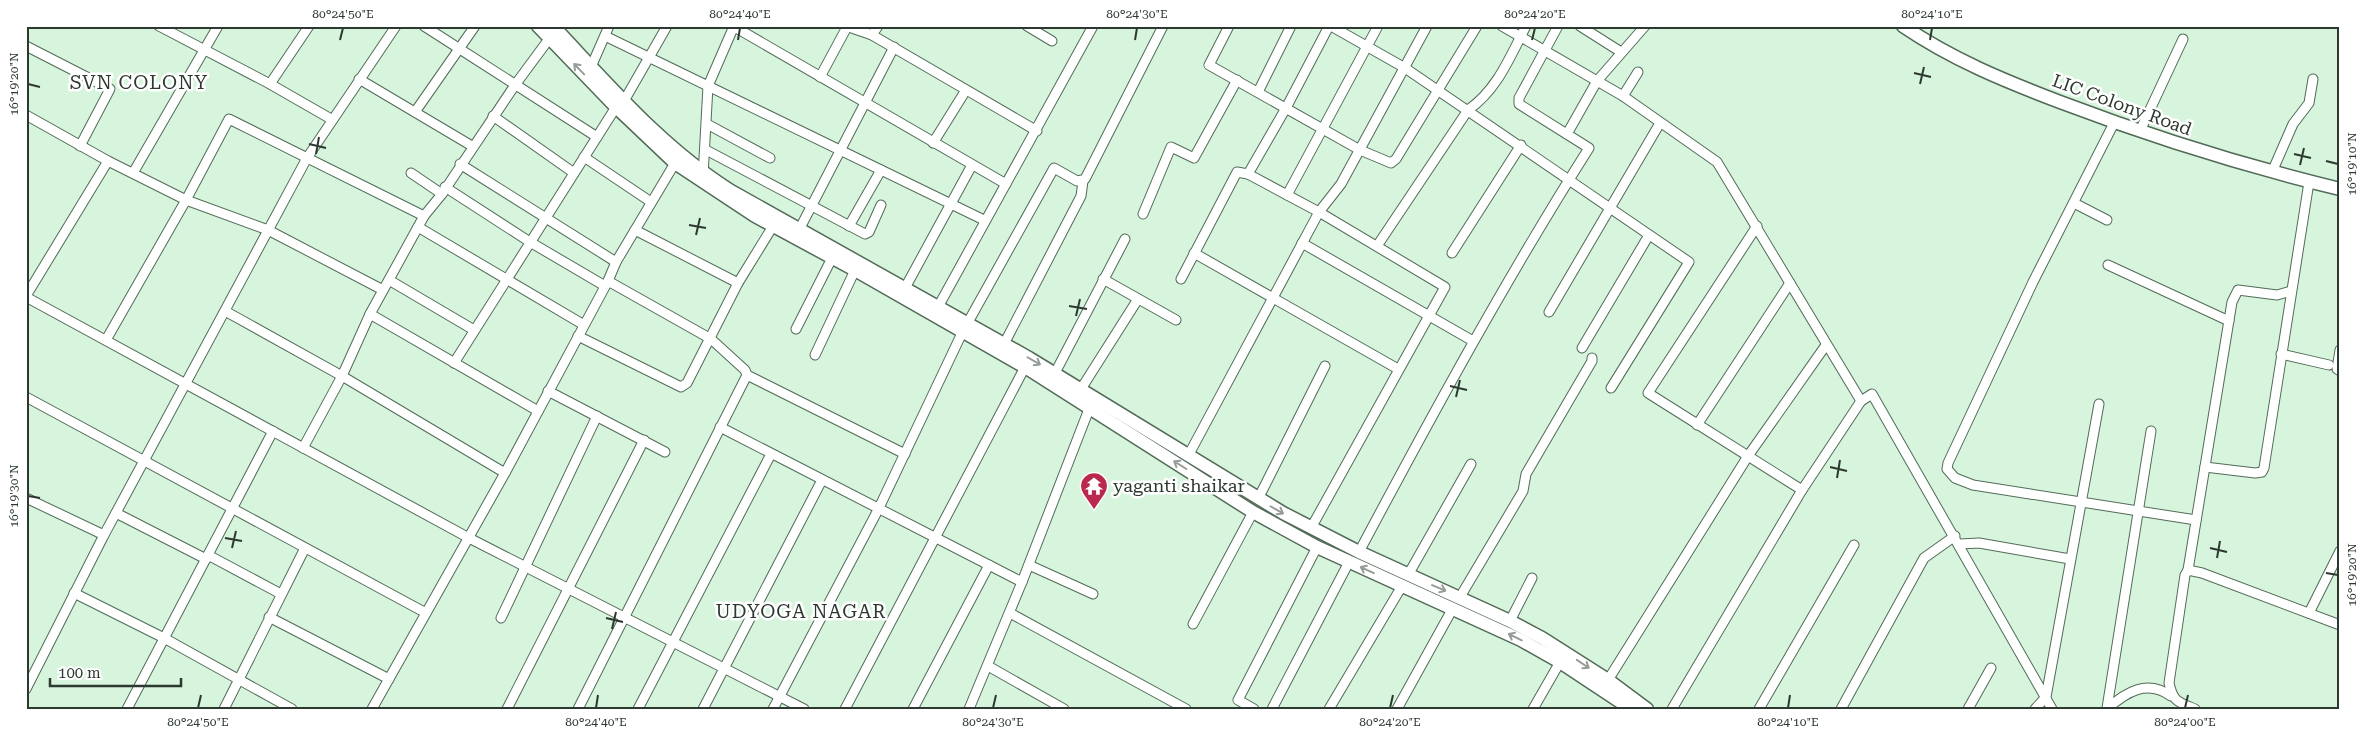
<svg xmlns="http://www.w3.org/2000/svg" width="2366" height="735" font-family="'Roboto Serif',serif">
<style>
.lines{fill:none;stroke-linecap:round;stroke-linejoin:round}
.street-casing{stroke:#526b58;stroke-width:11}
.secondary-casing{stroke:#526b58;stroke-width:15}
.street{stroke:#fff;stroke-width:9}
.secondary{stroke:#fff;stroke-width:12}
.oneway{stroke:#969c98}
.ticks{fill:none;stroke:#2d3930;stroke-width:2}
.labels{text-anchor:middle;stroke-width:5;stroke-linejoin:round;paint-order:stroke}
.street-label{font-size:18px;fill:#2d3930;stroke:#fff}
.poi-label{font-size:18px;fill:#2d3930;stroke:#fff;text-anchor:start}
.neighbourhood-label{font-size:19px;letter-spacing:1px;fill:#2d3930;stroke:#fff}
.neatline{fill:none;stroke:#2d3930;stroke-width:2}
.ticks-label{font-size:12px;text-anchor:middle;fill:#2d3930}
</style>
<rect width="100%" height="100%" fill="#d7f4dd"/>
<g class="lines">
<g class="street-casing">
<g id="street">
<path d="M159 26 270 84 331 119"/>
<path d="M424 26 597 137"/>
<path d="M733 26 1006 184"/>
<path d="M846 26 872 35 1037 131"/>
<path d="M1027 26 1052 41"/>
<path d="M1229 26 1209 65 1360 150 1391 163 1396 159 1477 26"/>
<path d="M1331 26 1405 68 1689 262 1611 388"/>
<path d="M1502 26 1623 96 1717 162 1861 401 1872 394 2052 709"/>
<path d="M1580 26 1621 52"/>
<path d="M872 35 878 26"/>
<path d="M605 36 984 220"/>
<path d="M26 46 110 89 80 146"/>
<path d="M591 67 609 26"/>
<path d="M820 77 847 27"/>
<path d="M359 79 472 146"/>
<path d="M270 84 309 26"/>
<path d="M1258 92 1291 26"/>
<path d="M1623 96 1638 72"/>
<path d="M624 101 667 26"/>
<path d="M415 112 475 26"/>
<path d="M26 115 108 161 186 200 268 230 383 290"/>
<path d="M493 116 574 173"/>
<path d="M2114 123 2033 282 1948 463 1947 469 1955 478 1973 485 2196 520"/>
<path d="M707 124 770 158"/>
<path d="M2140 131 2183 39"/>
<path d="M1567 134 1597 81 1645 26"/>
<path d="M933 143 966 90"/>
<path d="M706 150 865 234 869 232 881 205"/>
<path d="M584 157 651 202"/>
<path d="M460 164 616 262"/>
<path d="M2272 172 2293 124 2309 103 2313 79"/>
<path d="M133 173 218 26"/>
<path d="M411 173 442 194"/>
<path d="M1248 174 1286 108 1329 26"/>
<path d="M703 176 708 86 734 26"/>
<path d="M445 187 530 242 605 286"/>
<path d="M1287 195 1378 26"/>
<path d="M2074 203 2107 220"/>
<path d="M1143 214 1171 147 1194 158 1237 80"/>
<path d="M849 226 881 170"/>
<path d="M1757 226 1648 393 1802 490"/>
<path d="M418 227 584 325"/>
<path d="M799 230 894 47"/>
<path d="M1302 243 1473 341"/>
<path d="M1377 246 1468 110C1497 90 1510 57 1526 26"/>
<path d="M1194 253 1398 369"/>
<path d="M1452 253 1521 145"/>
<path d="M2108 265 2229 321"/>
<path d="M1103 279 1176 320"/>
<path d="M1181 279 1237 172 1248 174 1319 212 1445 287 1311 528"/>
<path d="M389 280 474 330"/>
<path d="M738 283 773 226"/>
<path d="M905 288 972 165"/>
<path d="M26 296 108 161"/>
<path d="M26 297 469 538 804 709"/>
<path d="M938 307 1093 26"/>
<path d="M225 311 342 376 505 473"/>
<path d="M1549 312 1660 123"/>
<path d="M370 314 538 411"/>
<path d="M796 329 832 258"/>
<path d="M578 336 681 387 687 383 738 283 635 230"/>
<path d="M106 340 186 200 229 119 424 216"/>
<path d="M1004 344 1081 196 1083 181"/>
<path d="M1582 348 1649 235"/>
<path d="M2340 350 2337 369 2340 371"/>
<path d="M2281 354 2329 365"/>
<path d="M815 355 855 270"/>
<path d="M454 363 616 107"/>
<path d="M1055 373 1125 239"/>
<path d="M747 375 905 454"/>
<path d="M1081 389 1138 299"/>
<path d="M548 391 665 452"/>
<path d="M26 397 426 613"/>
<path d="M1697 425 1790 283"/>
<path d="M720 427 1022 582"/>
<path d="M303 448 342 376 370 314 424 216 442 194 515 85 549 39"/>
<path d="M1188 456 1319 212 1341 184 1427 26"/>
<path d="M2205 467 2255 473 2262 472 2264 468 2309 182"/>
<path d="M26 498 104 535"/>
<path d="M1258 499 1325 366"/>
<path d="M116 513 206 559"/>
<path d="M1960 544 1979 543 2070 559"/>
<path d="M1359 552C1432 415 1506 279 1589 148L1519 104V98L1558 26"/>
<path d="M208 555 281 594"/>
<path d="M1029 565 1093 594"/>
<path d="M2188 570 2232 302 2238 290 2277 295 2291 291"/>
<path d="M1408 575 1471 464"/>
<path d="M74 593 164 638 292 709"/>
<path d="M1460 597 1523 491 1526 474 1592 361V358"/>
<path d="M1010 613 1186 709"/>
<path d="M2309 613 2340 551"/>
<path d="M269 617 389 679"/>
<path d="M501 618 597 416"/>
<path d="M1510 621 1532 578"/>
<path d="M1193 624 1253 512"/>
<path d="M988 666 1064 709"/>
<path d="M1608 680 1748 456 1826 345"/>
<path d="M26 689 104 535 307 158 396 26"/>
<path d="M2107 708 2151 431"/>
<path d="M127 709 273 431"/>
<path d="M224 709 305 548"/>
<path d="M372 709 505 473 608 281 616 262 675 163"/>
<path d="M507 709 644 440"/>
<path d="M578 709 747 375 745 370 711 339 608 281"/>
<path d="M638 709 771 454"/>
<path d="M703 709 822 480"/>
<path d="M773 709 878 510 962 333 1054 168 1077 181 1085 179 1163 26"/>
<path d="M845 709 1025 367"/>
<path d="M913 709 989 565"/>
<path d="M969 709 1022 582 1091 404"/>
<path d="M1254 709 1238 700 1317 547"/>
<path d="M1272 709 1349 562"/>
<path d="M1329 709 1402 586"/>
<path d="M1397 709 1453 608"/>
<path d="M1533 709 1560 662"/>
<path d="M1672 709 1802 490 1861 401"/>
<path d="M1759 709 1854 545"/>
<path d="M1841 709 1924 558 1955 536"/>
<path d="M1968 709 1991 668"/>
<path d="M2035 709 2046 697 2099 404"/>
<path d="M2107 709C2126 692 2147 679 2171 696"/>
<path d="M2195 709C2178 702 2173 702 2169 683L2185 575 2188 570 2202 573 2340 625"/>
</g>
</g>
<g class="secondary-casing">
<g id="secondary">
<path d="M538 26 616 107 675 163 755 216 855 270 1025 367 1253 512 1317 547 1521 640 1560 662 1631 709"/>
<path d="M553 26C609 85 662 148 731 191L1029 358 1283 513 1359 552 1510 621 1542 638 1608 680 1647 709"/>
<path d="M1903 26C1953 60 2005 81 2060 102 2152 137 2245 166 2340 189"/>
</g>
</g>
<use href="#street" class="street"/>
<use href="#secondary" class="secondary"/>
</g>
<defs><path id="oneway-shaft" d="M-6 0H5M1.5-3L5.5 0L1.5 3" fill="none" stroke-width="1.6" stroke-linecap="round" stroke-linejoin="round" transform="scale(1.25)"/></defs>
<g class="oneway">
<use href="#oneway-shaft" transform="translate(579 69) rotate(-134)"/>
<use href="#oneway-shaft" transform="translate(1034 361) rotate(30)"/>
<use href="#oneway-shaft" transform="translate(1180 465) rotate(-148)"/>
<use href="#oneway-shaft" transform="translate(1277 510) rotate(30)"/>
<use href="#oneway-shaft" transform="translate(1367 570) rotate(-155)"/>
<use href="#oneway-shaft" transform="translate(1439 588) rotate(23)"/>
<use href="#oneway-shaft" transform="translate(1515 637) rotate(-154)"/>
<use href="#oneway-shaft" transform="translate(1583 664) rotate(34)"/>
</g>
<path class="ticks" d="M340 40 343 28M738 40 740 28M1135 40 1137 28M1532 40 1535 28M1930 40 1932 28M1914 73 1931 77M28 84 40 87M1920 84 1924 67M309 144 326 148M316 154 319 137M2294 154 2311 158M2326 161 2338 164M2300 165 2304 148M689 225 706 228M696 235 700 218M1069 306 1087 309M1076 316 1080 299M1450 386 1467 390M1456 397 1460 380M1830 467 1847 471M1837 478 1840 460M28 496 40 498M225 538 242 541M232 548 236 531M2210 548 2227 552M2217 558 2220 541M2326 573 2338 575M606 618 623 622M612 629 616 612M198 708 201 695M596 708 598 695M993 708 996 695M1390 708 1393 695M1788 708 1790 695M2185 708 2188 695"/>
<defs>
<g id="temple-pin" transform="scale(1.4375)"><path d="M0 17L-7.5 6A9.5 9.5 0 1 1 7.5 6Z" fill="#ba294d" stroke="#fff"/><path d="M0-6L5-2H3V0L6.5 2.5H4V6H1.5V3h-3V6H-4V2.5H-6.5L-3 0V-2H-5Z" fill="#fff"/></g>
</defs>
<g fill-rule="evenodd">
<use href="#temple-pin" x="1094" y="486"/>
</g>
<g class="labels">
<g class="street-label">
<text transform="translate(2122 105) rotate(20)" y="6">LIC Colony Road</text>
</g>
<g class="poi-label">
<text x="1113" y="492">yaganti shaikar</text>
</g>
<g class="neighbourhood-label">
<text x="139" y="89">SVN COLONY</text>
<text x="801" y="618">UDYOGA NAGAR</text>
</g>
</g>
<rect width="2366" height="735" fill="none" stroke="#ffffff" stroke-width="55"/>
<path d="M50 678v8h131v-8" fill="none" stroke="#2d3930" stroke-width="2.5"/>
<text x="58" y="678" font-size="15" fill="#2d3930" stroke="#ffffff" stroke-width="4" paint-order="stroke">100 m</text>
<rect x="28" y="28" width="2310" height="680" class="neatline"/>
<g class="ticks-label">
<text x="343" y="18">80°24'50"E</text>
<text x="740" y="18">80°24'40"E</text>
<text x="1137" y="18">80°24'30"E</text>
<text x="1535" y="18">80°24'20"E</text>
<text x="1932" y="18">80°24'10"E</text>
<text transform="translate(14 84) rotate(-90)" y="4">16°19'20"N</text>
<text transform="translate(2352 164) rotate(-90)" y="4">16°19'10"N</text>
<text transform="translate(14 496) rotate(-90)" y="4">16°19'30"N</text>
<text transform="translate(2352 575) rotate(-90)" y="4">16°19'20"N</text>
<text x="198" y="726">80°24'50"E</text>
<text x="596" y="726">80°24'40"E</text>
<text x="993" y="726">80°24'30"E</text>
<text x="1390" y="726">80°24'20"E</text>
<text x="1788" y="726">80°24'10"E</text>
<text x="2185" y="726">80°24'00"E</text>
</g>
</svg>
